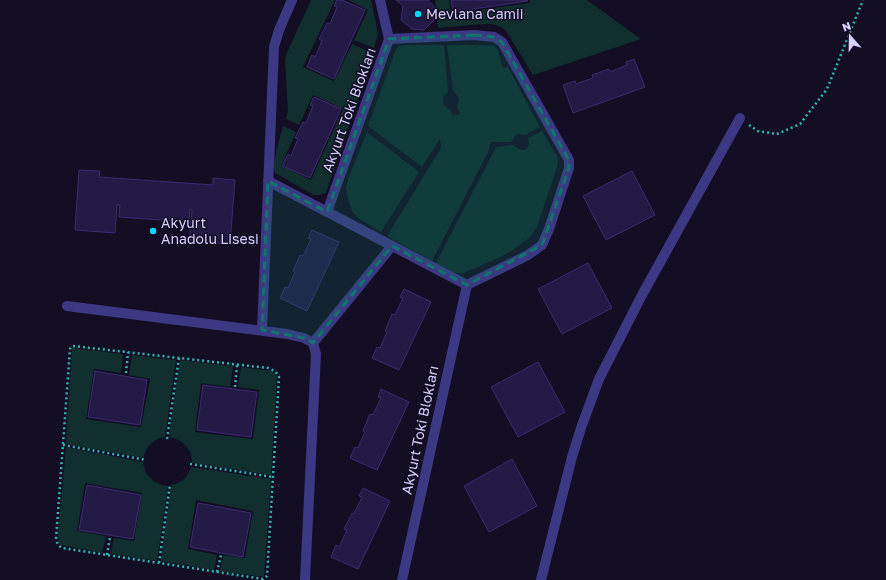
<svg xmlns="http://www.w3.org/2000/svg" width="886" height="580" font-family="'Golos Text',sans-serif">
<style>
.green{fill:#112f2f}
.building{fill:#241a46;stroke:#3c2b72}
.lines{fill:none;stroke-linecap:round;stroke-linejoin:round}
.path{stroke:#2cb8b5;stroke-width:2.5;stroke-dasharray:2 3;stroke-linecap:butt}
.minor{stroke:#3d3884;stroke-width:10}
.marked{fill:#0f766e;fill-opacity:0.2;stroke:#0f766e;stroke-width:3;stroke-dasharray:8 5;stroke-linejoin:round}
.poi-dot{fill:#00dbfc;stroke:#130e24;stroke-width:1.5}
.labels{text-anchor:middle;stroke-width:3;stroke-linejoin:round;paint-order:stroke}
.poi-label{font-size:14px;fill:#d8d1ff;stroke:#130e24;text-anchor:start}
.street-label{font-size:14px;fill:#d8d1ff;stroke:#130e24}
</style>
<rect width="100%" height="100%" fill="#130e24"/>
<g class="green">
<path d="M311 0H335L303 67 334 81 352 44 373 53 326 193 319 195H314L277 174C276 174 275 173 275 172 271 164 281 135 283 126L296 132 281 166 311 180 343 109 313 95 299 125 286 119 288 111 285 60 286 55Z"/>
<path d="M348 0H371L378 34 374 48 354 40 368 10Z"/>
<path d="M435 0H449L451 14 530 3V0H587L641 39 533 75 506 31 501 27 492 24H482L438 28Z"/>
<path d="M406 45H444L448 92 444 96 443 102 445 106 450 110 453 116 460 114 457 106C461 100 458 95 453 91L447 45H489L494 46 498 50 503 68 508 67 540 127 525 135 519 134 515 136 511 142H491L487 154 432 261 387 236 441 148 440 139 422 167 368 126 396 49 399 46Z"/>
<path d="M542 131 558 158V164L537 227 530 237 519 246 506 254 476 268 463 273H458L452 272 436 263 496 147 514 145C521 154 532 151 528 138Z"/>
<path d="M367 132 419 172 381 232 358 218 353 213 350 205 347 194 346 187 349 177Z"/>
<path d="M72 348 123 354 121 373 94 369 86 419 141 427 150 379 129 375 132 355 176 360 165 437C153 439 146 447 143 458L66 444Z"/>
<path d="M180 360 233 366 230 387 201 383 195 432 253 439 259 390 238 387 241 367 272 371 277 377 271 475 192 463C192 449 183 439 169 437Z"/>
<path d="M66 447 143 462C144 476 154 484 168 486L157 561 111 554 114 538 134 541 142 493 85 483 77 531 106 536 102 553 61 545 59 543 58 535Z"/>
<path d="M191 467 271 479 264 577 220 571 224 555 245 558 253 511 196 500 188 549 217 555 214 570 161 561 171 485C182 483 188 477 191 467Z"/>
</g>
<g class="building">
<path d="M337 0H342L365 10 334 79 307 67 312 55 315 57 322 41 319 39 327 23 330 24 337 7 334 6Z"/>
<path d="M396 0H428L435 8 434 20 424 30 412 29 401 20 403 6Z"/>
<path d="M451 0H527L528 1 453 12Z"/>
<path d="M634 59 645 87 573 113 563 85 575 81 576 84 593 78 592 75 609 69 610 72 627 65 626 62Z"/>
<path d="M314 97 341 109 310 178 282 166 288 154 291 156 298 139 295 138 303 122 306 123 313 106 310 105Z"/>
<path d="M79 170 100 171 99 177 213 185V178L235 180 230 244 189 242 192 210 190 209 189 222 119 217 120 205H117L115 233 75 230Z"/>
<path d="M632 171 655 215 606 240 583 196Z"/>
<path d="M312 230 339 242 307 311 280 298 285 287 288 288 295 272 293 271 300 255 303 256 311 239 308 238Z"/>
<path d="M588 263 612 308 562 334 538 289Z"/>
<path d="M404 289 431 302 399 370 372 358 377 347 380 348 387 332 385 331 392 314 395 315 403 298 400 297Z"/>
<path d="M538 362 565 412 518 437 491 387Z"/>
<path d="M95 371 147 380 140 425 88 417Z"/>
<path d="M203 385 257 392 251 437 197 430Z"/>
<path d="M381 389 409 402 377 470 350 458 355 447 358 448 365 432 363 431 370 414 373 415 381 398 378 397Z"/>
<path d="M512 459 537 506 489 532 464 486Z"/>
<path d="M87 485 141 495 133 539 79 530Z"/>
<path d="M363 488 390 501 358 569 331 557 336 545 339 547 347 530 344 529 352 513 354 514 362 497 359 496Z"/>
<path d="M198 503 251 513 243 557 190 547Z"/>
</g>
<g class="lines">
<g class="path">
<path d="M749 125 758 131 777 134 800 124 827 89 863 0"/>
<path d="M73 346 268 368C273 370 277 372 279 377L267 576 263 579 62 548 58 545 56 539 70 349 71 347Z"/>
<path d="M126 373 128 352"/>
<path d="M235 387 237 365"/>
<path d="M167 439 179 358"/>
<path d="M63 445 146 460"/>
<path d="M190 464 273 477"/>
<path d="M107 555 110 537"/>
<path d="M159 563 170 484"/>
<path d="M217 572 221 555"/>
</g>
<g class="minor">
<path d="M389 39 474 35 494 37 502 42 569 160V168L549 229 542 245 528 255 467 285"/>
<path d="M268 181 467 285"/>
<path d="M327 212 389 39 380 0"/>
<path d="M67 306 287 334 304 338 313 343 316 354 305 580"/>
<path d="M262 330 274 47 279 30 292 0"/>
<path d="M313 343 392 246"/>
<path d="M402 580 467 285"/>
<path d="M541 580 572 457 581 428 599 379 642 295 740 118"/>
</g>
</g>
<path class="marked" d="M474 35 494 37 502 42 569 160V168L542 245 467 285 392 246 313 343 304 338 262 330 268 181 327 212 389 39Z"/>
<g class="poi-dot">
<circle cx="418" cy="14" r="4"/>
<circle cx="153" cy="231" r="4"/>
</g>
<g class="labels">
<g class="poi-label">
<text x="426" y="19">Mevlana Camii</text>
<text x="161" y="228">Akyurt<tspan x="161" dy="16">Anadolu Lisesi</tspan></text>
</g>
<g class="street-label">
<text transform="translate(349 110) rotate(-70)" y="5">Akyurt Toki Blokları</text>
<text transform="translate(420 430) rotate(-78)" y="5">Akyurt Toki Blokları</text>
</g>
</g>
<g transform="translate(850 36) rotate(340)" stroke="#130e24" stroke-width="3" paint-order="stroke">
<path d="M0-3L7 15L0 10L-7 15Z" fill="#d8d1ff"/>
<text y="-6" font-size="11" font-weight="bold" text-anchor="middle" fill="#d8d1ff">N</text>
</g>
</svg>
